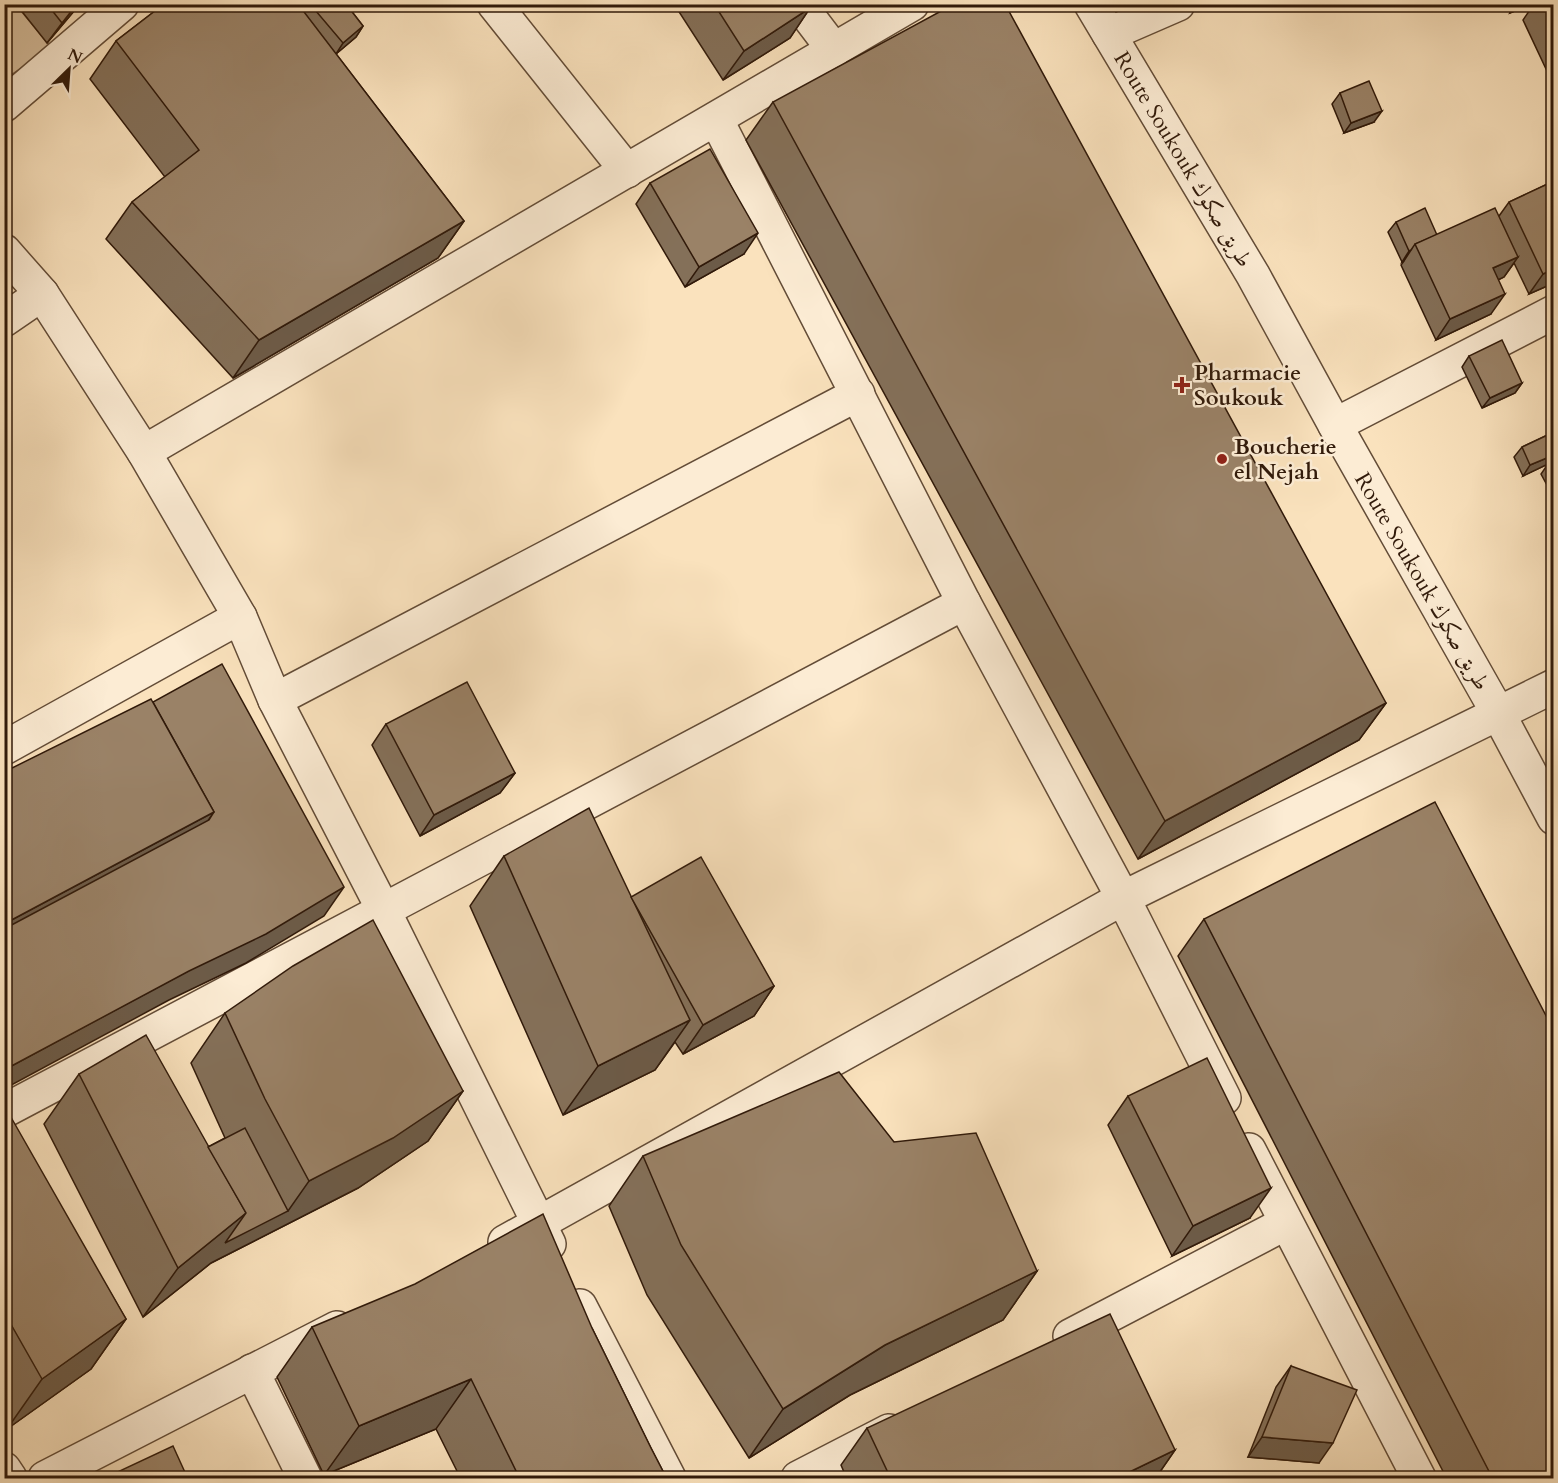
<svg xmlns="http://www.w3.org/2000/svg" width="1558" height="1483" font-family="Cardo,Amiri,serif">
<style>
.green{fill:#d8c09f;stroke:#846d54;stroke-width:1.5}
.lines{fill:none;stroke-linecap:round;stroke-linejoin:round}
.minor-casing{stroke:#634c37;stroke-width:36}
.tertiary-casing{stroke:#634c37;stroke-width:36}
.minor{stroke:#fcecd4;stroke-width:33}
.tertiary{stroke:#fcecd4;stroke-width:33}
.wall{fill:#847059;stroke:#311a0a;stroke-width:1.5}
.shaded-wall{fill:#6c5b48;stroke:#311a0a;stroke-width:1.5}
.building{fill:#9a8267;stroke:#311a0a;stroke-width:1.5}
.poi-dot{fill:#8f2418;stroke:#fcecd4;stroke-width:2}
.labels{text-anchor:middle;stroke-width:5;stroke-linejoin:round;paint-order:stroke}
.street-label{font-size:22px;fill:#311a0a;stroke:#fcecd4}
.poi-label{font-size:22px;font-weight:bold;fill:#311a0a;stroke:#fcecd4;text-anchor:start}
</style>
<rect width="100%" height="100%" fill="#fae2bd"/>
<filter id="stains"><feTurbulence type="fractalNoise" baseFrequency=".00333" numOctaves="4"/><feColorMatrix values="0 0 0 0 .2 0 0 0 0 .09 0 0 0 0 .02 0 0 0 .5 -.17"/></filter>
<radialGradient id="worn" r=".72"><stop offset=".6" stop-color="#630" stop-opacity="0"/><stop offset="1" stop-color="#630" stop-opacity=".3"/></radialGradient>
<path class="green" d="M5 5H16L52 48 5 79Z"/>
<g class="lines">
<g class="minor-casing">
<g id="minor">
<path d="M494 4 627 171"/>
<path d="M799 4 834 50"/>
<path d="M1109 34 1178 4"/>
<path d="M4 105 122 4"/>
<path d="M716 119 964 603 1123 898 1224 1098"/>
<path d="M4 251 42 294 144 452 240 617 275 700 383 909 549 1244"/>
<path d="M4 320 42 294"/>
<path d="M1335 425 1554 312"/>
<path d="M144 452 912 4"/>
<path d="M275 700 858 394"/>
<path d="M4 748 240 617"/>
<path d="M4 1111 964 603"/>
<path d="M1249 1150 1419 1478"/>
<path d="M505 1242 1123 898 1554 686"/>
<path d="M580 1306 669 1478"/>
<path d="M1070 1336 1286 1223"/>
<path d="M252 1371 305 1478"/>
<path d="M4 1469 10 1478"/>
<path d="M45 1478 337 1328"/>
<path d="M798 1478 889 1431"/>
</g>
</g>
<g class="tertiary-casing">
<path id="tertiary" d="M1091 4 1253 275 1335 425 1498 713 1554 818"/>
</g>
<use href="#minor" class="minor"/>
<use href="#tertiary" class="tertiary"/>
</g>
<g class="wall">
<path d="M16 4H80L47 43Z"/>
<path d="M164 4H346L363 26 356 37 336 54 464 221 438 258 233 378 106 239 132 202 165 177 90 79 116 41Z"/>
<path d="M674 4H808L810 8 790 38 723 80Z"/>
<path d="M1507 4H1532L1510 13Z"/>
<path d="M1534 4H1554V86L1523 20Z"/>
<path d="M1340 93 1374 122 1344 133 1332 104Z"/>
<path d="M773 102 1386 703 1359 740 1138 859 746 140Z"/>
<path d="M1554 181V283L1529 294 1514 263 1504 277 1498 280 1491 314 1436 340 1401 265 1404 261 1402 262 1388 232 1396 222 1437 235 1499 216 1509 202Z"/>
<path d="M650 183 744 254 685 287 636 204Z"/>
<path d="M1469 356 1522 383 1515 393 1482 408 1462 367Z"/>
<path d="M1554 432V498L1541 474 1548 464 1523 476 1514 457 1522 447Z"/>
<path d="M386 724 515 773 500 793 420 836 372 745Z"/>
<path d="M504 856 631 897 774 986 754 1016 683 1054 675 1042 655 1070 563 1115 470 906Z"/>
<path d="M1204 919 1554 1479H1447L1178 956Z"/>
<path d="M225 1013 463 1091 428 1141 358 1188 211 1263 143 1317 44 1124 79 1074 208 1147 225 1138 191 1063Z"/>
<path d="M1128 1096 1250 1218 1172 1256 1108 1125Z"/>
<path d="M4 1113 126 1319 91 1369 7 1429 4 1425Z"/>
<path d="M894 1142 1037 1271 1003 1320 850 1395 749 1458 647 1295 609 1206 643 1156Z"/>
<path d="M312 1327 592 1328 651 1448 667 1479H461L436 1429 324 1475 277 1377Z"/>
<path d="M1291 1366 1319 1463 1248 1457 1276 1387Z"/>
<path d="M867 1428 1175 1450 1155 1479H847L841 1465Z"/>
</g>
<g class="shaded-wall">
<path d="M77 4H80L47 43 62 23Z"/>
<path d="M1516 4H1532L1510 13Z"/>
<path d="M810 8 790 38 723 80 744 51Z"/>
<path d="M363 26 356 37 336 54 343 43Z"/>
<path d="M1382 111 1374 122 1344 133 1351 123Z"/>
<path d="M464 221 438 258 233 378 259 340Z"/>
<path d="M758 233 744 254 685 287 699 267Z"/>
<path d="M1411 250 1404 261 1402 262 1409 251Z"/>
<path d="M1518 257 1504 277 1479 289 1493 268Z"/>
<path d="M1554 269V283L1529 294 1543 274Z"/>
<path d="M1505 294 1491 314 1436 340 1450 319Z"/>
<path d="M1522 383 1515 393 1482 408 1490 398Z"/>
<path d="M1554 455V457L1548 464 1523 476 1530 465Z"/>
<path d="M1386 703 1359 740 1138 859 1165 821Z"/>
<path d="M515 773 500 793 420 836 434 815Z"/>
<path d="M214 812 188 850 4 947V924Z"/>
<path d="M344 887 324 916 246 963 169 1000 4 1089V1070Z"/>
<path d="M774 986 754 1016 683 1054 703 1025Z"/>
<path d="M690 1020 655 1070 563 1115 598 1066Z"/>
<path d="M463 1091 428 1141 358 1188 211 1263 143 1317 178 1268 246 1213 288 1211 309 1181Z"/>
<path d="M1271 1188 1250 1218 1172 1256 1193 1226Z"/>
<path d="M1037 1271 1003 1320 850 1395 749 1458 783 1409 885 1345Z"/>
<path d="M126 1319 91 1369 7 1429 42 1379Z"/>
<path d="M471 1379 436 1429 324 1475 359 1426Z"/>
<path d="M1262 1437 1333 1443 1319 1463 1248 1457Z"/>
<path d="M1175 1450 1155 1479H1115Z"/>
</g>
<g class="building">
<path d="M47 4H77L62 23Z"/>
<path d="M164 4H298L464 221 259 340 132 202 199 150 116 41Z"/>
<path d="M310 4H346L363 26 343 43Z"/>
<path d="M714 4H808L810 8 744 51Z"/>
<path d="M954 4H1005L1386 703 1165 821 773 102Z"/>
<path d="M1550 4H1554V12Z"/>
<path d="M1369 81 1382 111 1351 123 1340 93Z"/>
<path d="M710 149 758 233 699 267 650 183Z"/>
<path d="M1554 181V269L1543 274 1509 202Z"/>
<path d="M1425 208 1437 235 1415 244 1411 250 1409 251 1396 222Z"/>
<path d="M1495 208 1518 257 1493 268 1505 294 1450 319 1415 244Z"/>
<path d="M1502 340 1522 383 1490 398 1469 356Z"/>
<path d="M1554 432V455L1530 465 1522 447Z"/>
<path d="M222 664 344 887 266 934 189 971 4 1070V929L209 820 214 812 153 702Z"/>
<path d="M467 682 515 773 434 815 386 724Z"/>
<path d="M151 699 214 812 4 924V772Z"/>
<path d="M1435 802 1554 1031V1479H1493L1204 919Z"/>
<path d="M589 808 690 1020 598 1066 504 856Z"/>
<path d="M701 857 774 986 703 1025 631 897Z"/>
<path d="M373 920 463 1091 393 1138 309 1181 265 1099 225 1013 293 966Z"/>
<path d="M146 1035 246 1213 178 1268 79 1074Z"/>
<path d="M1207 1058 1271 1188 1193 1226 1128 1096Z"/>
<path d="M839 1072 894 1142 976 1133 1037 1271 885 1345 783 1409 681 1245 643 1156Z"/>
<path d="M8 1112 126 1319 42 1379 4 1312V1113Z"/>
<path d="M245 1128 288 1211 225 1243 246 1213 208 1147Z"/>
<path d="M543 1214 592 1328 651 1448 667 1479H520L471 1379 359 1426 312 1327 415 1284Z"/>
<path d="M1110 1314 1175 1450 1115 1479H891L867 1428Z"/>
<path d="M1291 1366 1357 1390 1333 1443 1262 1437Z"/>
<path d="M173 1446 188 1479H113L111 1475Z"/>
<path d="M290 1474 292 1479H281Z"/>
</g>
<g class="poi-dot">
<path d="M1179 376h6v6h6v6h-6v6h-6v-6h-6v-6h6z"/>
<circle cx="1222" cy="459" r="6"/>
</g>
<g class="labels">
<g class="street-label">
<text transform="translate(1184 159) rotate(59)" y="8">Route Soukouk طريق صكوك</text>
<text transform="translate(1423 581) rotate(60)" y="8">Route Soukouk طريق صكوك</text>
</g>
<g class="poi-label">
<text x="1194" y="380">Pharmacie<tspan x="1194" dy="25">Soukouk</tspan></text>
<text x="1234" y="454">Boucherie<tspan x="1234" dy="25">el Nejah</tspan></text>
</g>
</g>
<rect width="1558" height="1483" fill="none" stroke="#fae2bd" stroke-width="24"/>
<rect x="6" y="6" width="1546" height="1471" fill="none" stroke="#311a0a" stroke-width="3"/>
<rect x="12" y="12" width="1534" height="1459" fill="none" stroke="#311a0a" stroke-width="1.5"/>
<g transform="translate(69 69) rotate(25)" stroke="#fcecd4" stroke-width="4.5" paint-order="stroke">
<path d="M0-4.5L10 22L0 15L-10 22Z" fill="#311a0a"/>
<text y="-9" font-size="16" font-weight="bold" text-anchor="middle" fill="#311a0a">N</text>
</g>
<rect width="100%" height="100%" filter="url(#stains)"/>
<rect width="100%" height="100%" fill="url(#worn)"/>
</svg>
